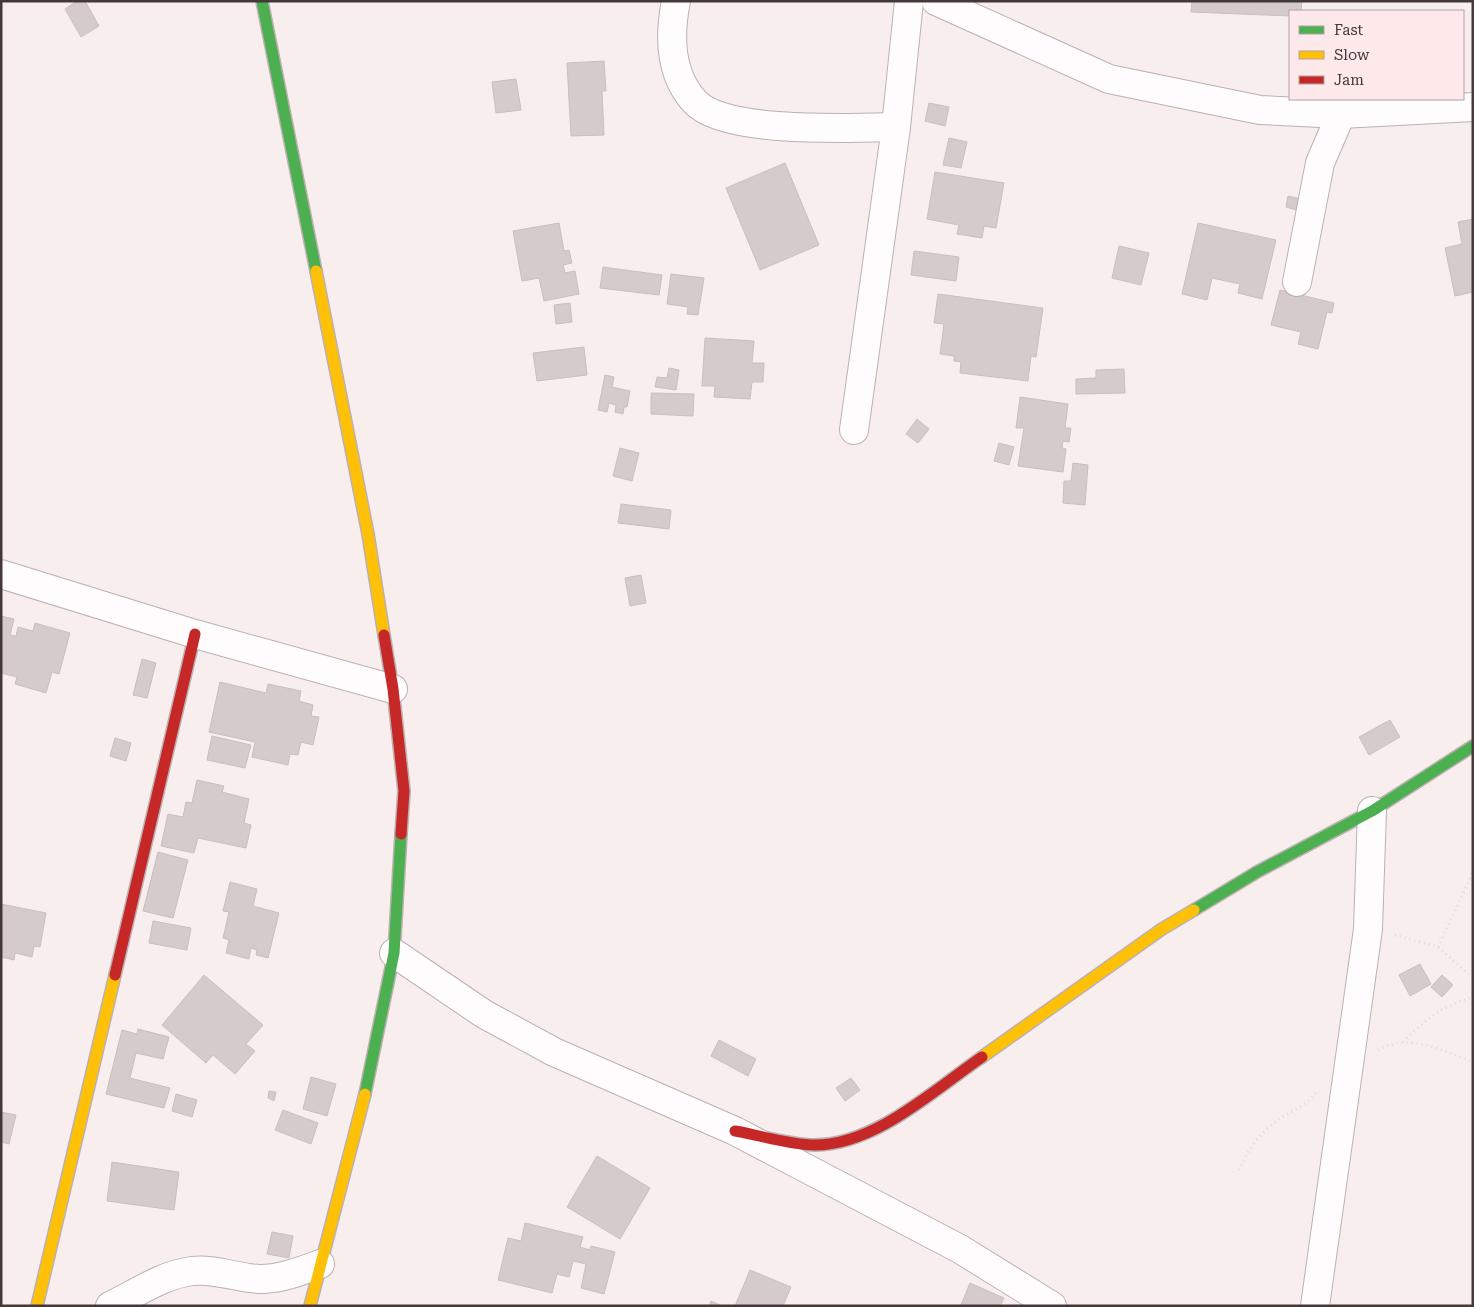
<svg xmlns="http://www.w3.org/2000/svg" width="1474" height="1307" font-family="'Roboto Serif',serif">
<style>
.building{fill:#d6cbcc;stroke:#c9bfbf}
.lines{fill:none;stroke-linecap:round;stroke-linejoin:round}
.street-casing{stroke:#bcb1b2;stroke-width:30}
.fast-casing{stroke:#bcb1b2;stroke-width:14}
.slow-casing{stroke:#bcb1b2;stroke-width:14}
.jam-casing{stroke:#bcb1b2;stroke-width:14}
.path{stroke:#e0dcdc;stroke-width:3;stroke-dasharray:1 4;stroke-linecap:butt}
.street{stroke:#fefcfc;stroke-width:28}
.fast{stroke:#4caf50;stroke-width:11}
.slow{stroke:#ffc107;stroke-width:11}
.jam{stroke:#c62828;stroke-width:11}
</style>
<rect width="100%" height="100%" fill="#f8eeee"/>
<g class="building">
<path d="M77 1H85L99 26 81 37 65 9Z"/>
<path d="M1192 1H1302L1301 11H1290V16L1191 12Z"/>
<path d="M604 61 606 91H602L604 135 571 136 567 63Z"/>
<path d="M516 79 521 110 496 113 492 82Z"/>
<path d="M929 103 949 107 945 126 925 121Z"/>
<path d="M949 138 967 142 961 168 943 165Z"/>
<path d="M785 163 819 245 760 270 726 188Z"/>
<path d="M935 172 1004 183 996 228 984 226 982 238 957 234 959 225 927 219Z"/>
<path d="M1288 196 1306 200 1304 212 1286 207Z"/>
<path d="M1473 219V292L1455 296 1445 248 1462 244 1458 222Z"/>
<path d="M559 223 564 251 569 250 572 263 563 265 565 273 575 271 579 294 544 301 539 278 522 281 513 231Z"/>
<path d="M1198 223 1276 240 1262 299 1238 293 1240 284 1212 278 1207 300 1182 294Z"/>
<path d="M1119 246 1149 253 1141 285 1112 278Z"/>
<path d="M914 251 959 257 956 281 911 275Z"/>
<path d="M603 267 662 275 659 295 600 288Z"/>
<path d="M671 274 704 278 698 315 687 314 688 307 667 304Z"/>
<path d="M1280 290 1334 303 1332 313 1327 312 1318 349 1298 344 1301 332 1271 325Z"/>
<path d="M938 294 1043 308 1036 357 1031 356 1028 381 960 373 961 362 954 361V356L940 354 944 324 934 323Z"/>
<path d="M570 303 572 322 556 324 554 305Z"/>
<path d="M705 338 754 341 752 363H764L763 382H752L750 399 714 397 715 386H702Z"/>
<path d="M584 347 587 375 537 381 533 353Z"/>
<path d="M669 368 679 370 676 390 655 387 657 377 667 378Z"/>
<path d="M1124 369 1125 393 1076 394V379L1096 378V370Z"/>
<path d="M605 375 614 377 612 387 630 391 627 407H624L623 414 615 412 616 405 609 403 607 412 598 410Z"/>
<path d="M651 393 694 394 693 416 651 414Z"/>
<path d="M1020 397 1068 404 1065 428H1071L1069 442 1063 441 1062 448 1066 449 1063 472 1018 466 1024 428H1016Z"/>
<path d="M917 419 929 429 918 443 906 434Z"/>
<path d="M999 443 1014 447 1009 465 994 461Z"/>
<path d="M620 448 639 453 632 481 613 476Z"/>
<path d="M1073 463 1088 465 1085 505 1063 503 1064 481H1071Z"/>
<path d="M621 504 671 510 669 529 618 523Z"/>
<path d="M641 575 646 603 630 606 625 578Z"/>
<path d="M1 616 14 619 10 635 16 636 18 627 33 631 35 623 70 633 59 674 52 672 46 693 15 684 17 677 1 673Z"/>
<path d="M142 659 156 663 147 698 133 695Z"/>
<path d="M220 682 266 693 268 684 301 691 299 701 313 705 311 716 319 717 313 745 301 742 298 755 290 754 288 765 252 757 255 742 209 732Z"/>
<path d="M1390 720 1400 737 1369 755 1359 737Z"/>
<path d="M212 736 251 745 245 768 207 760Z"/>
<path d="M115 738 131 743 126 761 110 756Z"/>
<path d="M197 780 224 786 222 792 249 799 244 823 251 825 246 848 198 838 194 853 161 846 168 814 183 817 186 802 192 803Z"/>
<path d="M158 852 188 860 173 918 143 911Z"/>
<path d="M230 882 257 889 253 906 279 913 268 958 256 955 257 950 251 948 249 959 226 953 229 940 223 938 229 912 223 911Z"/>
<path d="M1 904 46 913 40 947 34 946 32 957 15 953 14 960 1 957Z"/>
<path d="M153 921 191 928 187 950 149 943Z"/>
<path d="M1420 964 1431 984 1410 996 1399 975Z"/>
<path d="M204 975 263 1025 246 1044 255 1051 235 1074 213 1055 206 1063 162 1025Z"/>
<path d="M1442 975 1453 985 1442 997 1431 987Z"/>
<path d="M138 1029 169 1037 163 1059 136 1053 130 1078 170 1088 164 1108 106 1094 122 1030 137 1034Z"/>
<path d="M719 1040 756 1059 748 1076 711 1056Z"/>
<path d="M311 1077 336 1084 327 1116 303 1109Z"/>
<path d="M851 1078 860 1090 845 1101 836 1088Z"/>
<path d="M269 1091 276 1092 274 1101 268 1098Z"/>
<path d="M176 1094 197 1100 192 1117 172 1111Z"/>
<path d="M283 1110 318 1123 311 1144 275 1130Z"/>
<path d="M1 1112 16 1115 9 1144 1 1142Z"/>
<path d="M597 1156 650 1188 620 1239 567 1207Z"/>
<path d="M112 1162 179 1172 174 1210 107 1201Z"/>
<path d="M525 1223 583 1237 580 1247 590 1250 591 1246 615 1252 604 1294 581 1288 586 1264 573 1261 569 1277 557 1274 552 1293 498 1280 508 1238 521 1241Z"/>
<path d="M272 1232 293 1236 289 1258 267 1254Z"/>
<path d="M750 1270 791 1287 783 1306H735Z"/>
<path d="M970 1283 1004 1298 1000 1306 961 1305Z"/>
<path d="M711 1301 722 1306H709Z"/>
</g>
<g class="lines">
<g class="street-casing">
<g id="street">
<path d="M676 1C669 36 669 74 695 102 725 134 852 128 896 127"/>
<path d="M936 1 1109 79 1260 110 1341 114 1473 107"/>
<path d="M1297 282 1320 163 1341 114"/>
<path d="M854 430 896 127 909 1"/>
<path d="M1 574 195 634 393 689"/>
<path d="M394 953 484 1014 554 1052 735 1131 960 1249 1052 1306"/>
<path d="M110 1306C137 1293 162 1275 192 1271 212 1269 229 1275 249 1278 273 1282 299 1272 320 1264"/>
<path d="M1315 1306 1368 929 1372 811"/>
</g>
</g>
<g class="fast-casing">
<g id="fast">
<path d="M262 1 316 271"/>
<path d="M1194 910 1257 872 1372 811 1473 746"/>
<path d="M365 1094 394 953 401 834"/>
</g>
</g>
<g class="slow-casing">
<g id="slow">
<path d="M316 271 368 534 384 635"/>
<path d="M982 1057 1162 929 1194 910"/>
<path d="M37 1306 115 975"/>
<path d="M310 1306 365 1094"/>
</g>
</g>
<g class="jam-casing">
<g id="jam">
<path d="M384 635 393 689 404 791 401 834"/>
<path d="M115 975 195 634"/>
<path d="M735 1131C759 1135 790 1145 815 1145 875 1145 934 1090 982 1057"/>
</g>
</g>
<g class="path">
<path d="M1395 935 1438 947 1473 978"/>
<path d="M1438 947 1473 872"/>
<path d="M1403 1042C1426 1019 1442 1006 1473 997"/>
<path d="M1378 1050C1408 1032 1444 1051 1473 1062"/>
<path d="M1239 1170C1247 1151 1261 1131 1279 1119 1293 1110 1307 1106 1316 1092"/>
</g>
<use href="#street" class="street"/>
<use href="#fast" class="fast"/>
<use href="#slow" class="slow"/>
<use href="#jam" class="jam"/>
</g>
<rect width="1474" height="1307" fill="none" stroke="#453839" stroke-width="5"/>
<rect x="1289" y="10" width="175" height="90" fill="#fde9ea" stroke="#b3a2a3"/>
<rect x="1299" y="26" width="25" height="8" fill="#4caf50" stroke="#b3a2a3"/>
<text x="1334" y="35" font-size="15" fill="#453839">Fast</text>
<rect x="1299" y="51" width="25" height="8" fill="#ffc107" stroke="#b3a2a3"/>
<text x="1334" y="60" font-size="15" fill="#453839">Slow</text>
<rect x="1299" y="76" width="25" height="8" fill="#c62828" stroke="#b3a2a3"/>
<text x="1334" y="85" font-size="15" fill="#453839">Jam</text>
</svg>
